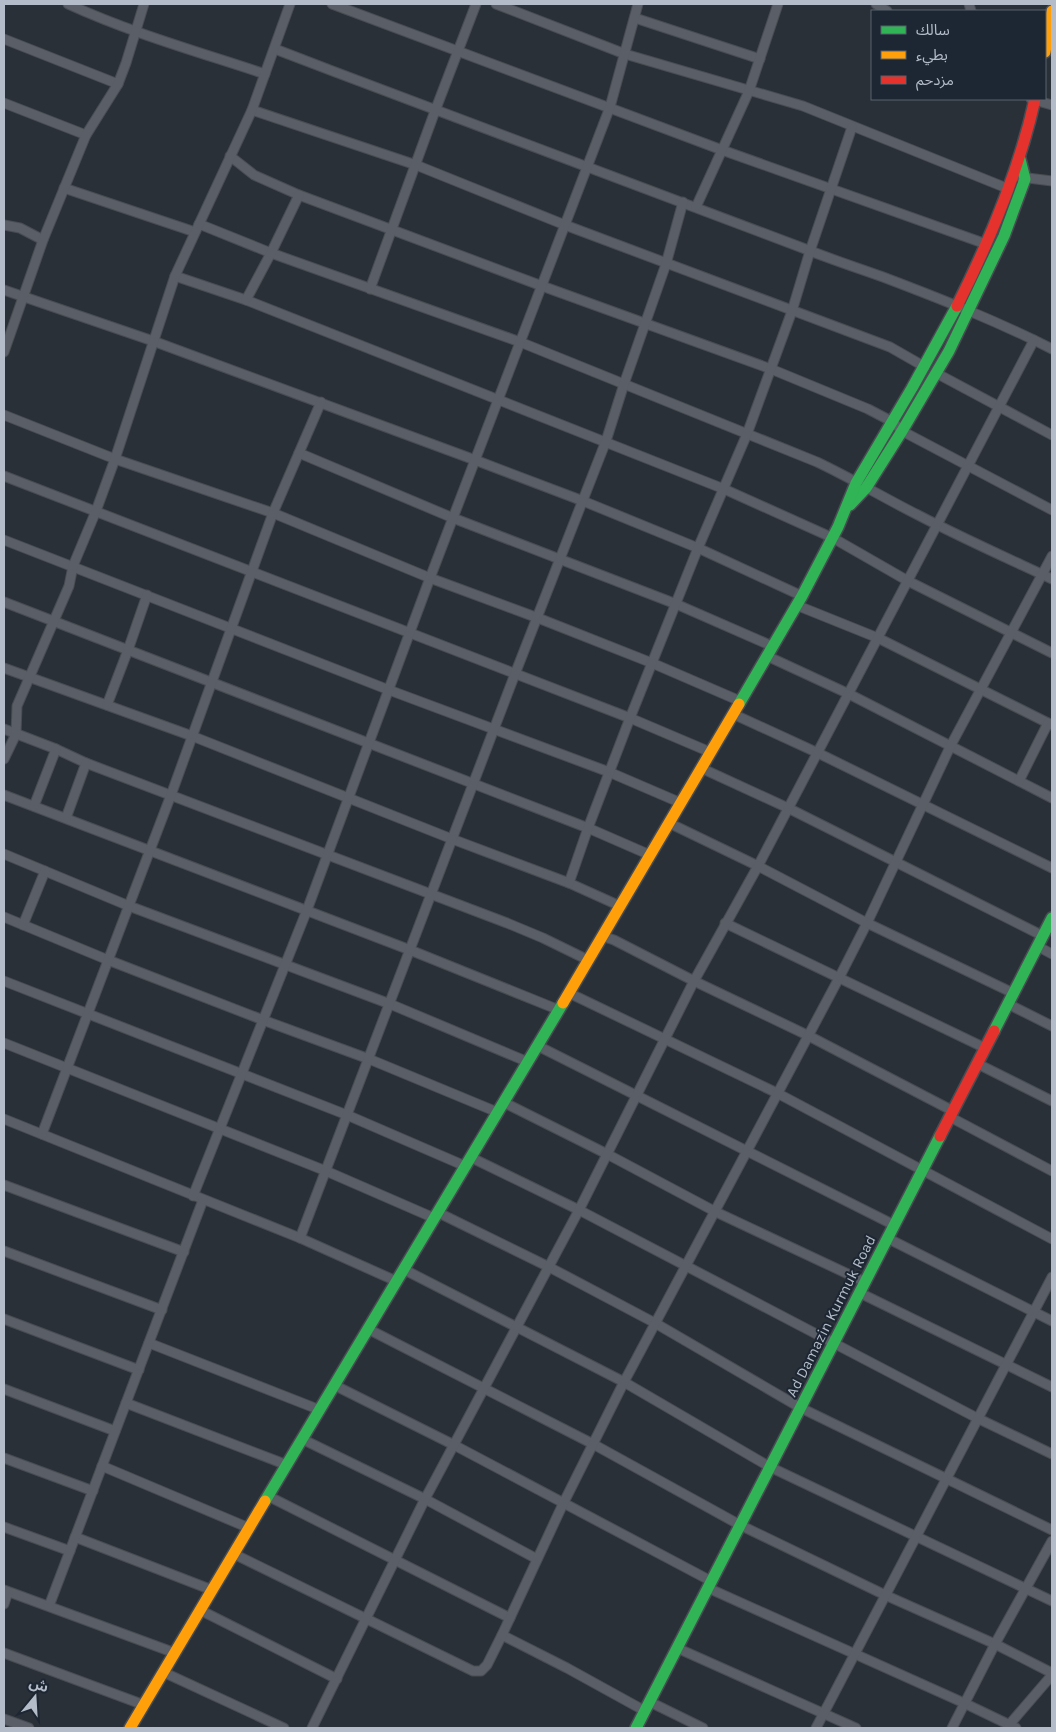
<svg xmlns="http://www.w3.org/2000/svg" width="1056" height="1732" font-family="Karla,'Noto Sans Arabic',sans-serif">
<style>
.lines{fill:none;stroke-linecap:round;stroke-linejoin:round}
.street-casing{stroke:#484c53;stroke-width:11}
.fast-casing{stroke:#484c53;stroke-width:14}
.slow-casing{stroke:#484c53;stroke-width:14}
.jam-casing{stroke:#484c53;stroke-width:14}
.street{stroke:#5a5e66;stroke-width:9}
.fast{stroke:#30b455;stroke-width:11}
.slow{stroke:#ff9f0a;stroke-width:11}
.jam{stroke:#e5322d;stroke-width:11}
.labels{text-anchor:middle;stroke-width:4;stroke-linejoin:round;paint-order:stroke}
.street-label{font-size:15px;fill:#b4bcc9;stroke:#1d2633}
</style>
<rect width="100%" height="100%" fill="#2a3038"/>
<g class="lines">
<g class="street-casing">
<g id="street">
<path d="M68 4C131 33 199 52 265 74"/>
<path d="M332 4 722 150 986 244"/>
<path d="M496 4 625 54 803 106 1009 189"/>
<path d="M876 4 887 11"/>
<path d="M969 4 971 11"/>
<path d="M635 18 760 59"/>
<path d="M4 39 118 84"/>
<path d="M275 49C452 117 630 182 808 250 833 260 858 268 883 277 941 299 997 321 1052 349"/>
<path d="M1031 99 1052 105"/>
<path d="M4 103 86 135"/>
<path d="M252 110 416 165 565 225 890 347 925 367"/>
<path d="M230 156 254 175 299 195 542 286 771 369 868 409 893 422 902 431 1052 510"/>
<path d="M1020 177 1052 181"/>
<path d="M64 188 195 232"/>
<path d="M696 207 749 91 778 4"/>
<path d="M199 224 271 253 520 342 817 462C851 478 884 498 918 515 962 538 1007 558 1052 579"/>
<path d="M4 225 20 228 43 240"/>
<path d="M175 276 246 300 724 489 833 538 908 581 1052 653"/>
<path d="M370 289 435 111 476 4"/>
<path d="M4 290 153 341 475 460 583 501 698 548 802 596"/>
<path d="M246 300 271 253 299 195"/>
<path d="M4 352 43 240 86 135 118 84 126 63 144 4"/>
<path d="M936 373 1052 435"/>
<path d="M4 415 115 459 273 513 430 578 538 618 652 663 740 701"/>
<path d="M299 453 453 518 676 604 772 646"/>
<path d="M4 476 630 718 710 752"/>
<path d="M4 540 389 690 609 772 681 803"/>
<path d="M4 602 588 828 650 855"/>
<path d="M796 605 878 638 1052 725"/>
<path d="M767 656 849 694 1052 798"/>
<path d="M4 668 192 736 452 839 569 883 620 906"/>
<path d="M107 705 128 650 147 595"/>
<path d="M733 714 818 753 1052 868"/>
<path d="M4 729 56 749 86 763 507 923 543 938 588 960"/>
<path d="M4 759 16 734 17 706 69 586 73 566 96 511 115 459 175 276 252 110 290 4"/>
<path d="M701 768 788 808 1043 936"/>
<path d="M1019 781 1048 723"/>
<path d="M4 795 410 950 559 1010"/>
<path d="M34 806 56 749"/>
<path d="M66 818 86 763"/>
<path d="M669 823 758 866 1034 340"/>
<path d="M4 854 129 906 390 1004 528 1062"/>
<path d="M569 883 588 828 630 718 698 548 747 434 792 311 810 251 852 127"/>
<path d="M4 917 108 960 263 1020 369 1059 497 1112"/>
<path d="M725 923 985 1048"/>
<path d="M23 925 45 871"/>
<path d="M602 936 614 940 694 981 807 1035 953 1111"/>
<path d="M1037 946 1052 954"/>
<path d="M4 981 347 1115 465 1166"/>
<path d="M569 993 777 1093 1052 1239"/>
<path d="M1008 1004 1052 1026"/>
<path d="M4 1043 326 1171 434 1218"/>
<path d="M538 1046 894 1225"/>
<path d="M978 1064 1052 1101"/>
<path d="M503 1102 607 1154 716 1212 865 1282"/>
<path d="M950 1117 1052 1171"/>
<path d="M4 1119 300 1238 396 1281"/>
<path d="M42 1134 171 795 273 513 321 402"/>
<path d="M470 1157 579 1210 977 1418 1052 1454"/>
<path d="M4 1185 184 1252"/>
<path d="M193 1196 307 910 430 578 610 107 638 4"/>
<path d="M437 1212 549 1267 655 1323 801 1408 1052 1530"/>
<path d="M300 1238 515 674 606 441 624 384 666 264 683 202"/>
<path d="M887 1238 1052 1321"/>
<path d="M4 1251 162 1310"/>
<path d="M403 1269 624 1382 770 1467 1052 1601"/>
<path d="M860 1293 1052 1387"/>
<path d="M4 1319 139 1370"/>
<path d="M368 1329 593 1444 740 1525 885 1595 995 1644 1052 1673"/>
<path d="M149 1343 320 1410"/>
<path d="M334 1385 454 1445 711 1581"/>
<path d="M4 1389 115 1431"/>
<path d="M126 1403 287 1465"/>
<path d="M302 1439 425 1499 537 1559"/>
<path d="M4 1458 93 1491"/>
<path d="M102 1466 249 1528"/>
<path d="M268 1496 510 1618"/>
<path d="M4 1527 70 1551"/>
<path d="M75 1537 212 1590"/>
<path d="M234 1554 473 1671H481L487 1665 502 1635 567 1668 645 1711"/>
<path d="M708 1588 964 1703 1016 1728"/>
<path d="M4 1590 175 1653"/>
<path d="M4 1604 8 1592"/>
<path d="M49 1606 203 1200"/>
<path d="M200 1610 337 1679"/>
<path d="M502 1635 563 1504 624 1382 839 978 867 923 951 745 1052 556"/>
<path d="M677 1648 856 1728"/>
<path d="M4 1653 144 1705"/>
<path d="M163 1672 284 1728"/>
<path d="M650 1702 703 1728"/>
<path d="M4 1719 29 1728"/>
<path d="M1009 1725 1052 1675"/>
<path d="M312 1728 425 1499 579 1210 694 981 758 866 867 923 1013 993"/>
<path d="M816 1728 1052 1277"/>
<path d="M952 1728 995 1644 1052 1541"/>
</g>
</g>
<g class="fast-casing">
<g id="fast">
<path d="M850 505 866 488 902 431 949 351 1004 236 1025 179 1020 159"/>
<path d="M739 704 802 596 838 527 856 483 912 388 957 306"/>
<path d="M994 1031 1052 918"/>
<path d="M265 1501 563 1003"/>
<path d="M636 1728 940 1136"/>
</g>
</g>
<g class="slow-casing">
<g id="slow">
<path d="M1045 52 1052 11"/>
<path d="M563 1003 739 704"/>
<path d="M130 1728 265 1501"/>
</g>
</g>
<g class="jam-casing">
<g id="jam">
<path d="M957 306C990 240 1019 171 1035 99"/>
<path d="M940 1136 994 1031"/>
</g>
</g>
<use href="#street" class="street"/>
<use href="#fast" class="fast"/>
<use href="#slow" class="slow"/>
<use href="#jam" class="jam"/>
</g>
<g class="labels">
<g class="street-label">
<text transform="translate(831 1316) rotate(-63)" y="5">Ad Damazin Kurmuk Road</text>
</g>
</g>
<rect width="1056" height="1732" fill="none" stroke="#b4bcc9" stroke-width="10"/>
<rect x="871" y="10" width="175" height="90" fill="#1d2633" stroke="#59626f"/>
<rect x="881" y="26" width="25" height="8" fill="#30b455" stroke="#59626f"/>
<text x="916" y="35" font-size="15" fill="#b4bcc9">سالك</text>
<rect x="881" y="51" width="25" height="8" fill="#ff9f0a" stroke="#59626f"/>
<text x="916" y="60" font-size="15" fill="#b4bcc9">بطيء</text>
<rect x="881" y="76" width="25" height="8" fill="#e5322d" stroke="#59626f"/>
<text x="916" y="85" font-size="15" fill="#b4bcc9">مزدحم</text>
<g transform="translate(35 1697) rotate(18)" stroke="#1d2633" stroke-width="4" paint-order="stroke">
<path d="M0-4L9 19L0 12L-9 19Z" fill="#b4bcc9"/>
<text y="-8" font-size="14" font-weight="bold" text-anchor="middle" fill="#b4bcc9">ش</text>
</g>
</svg>
